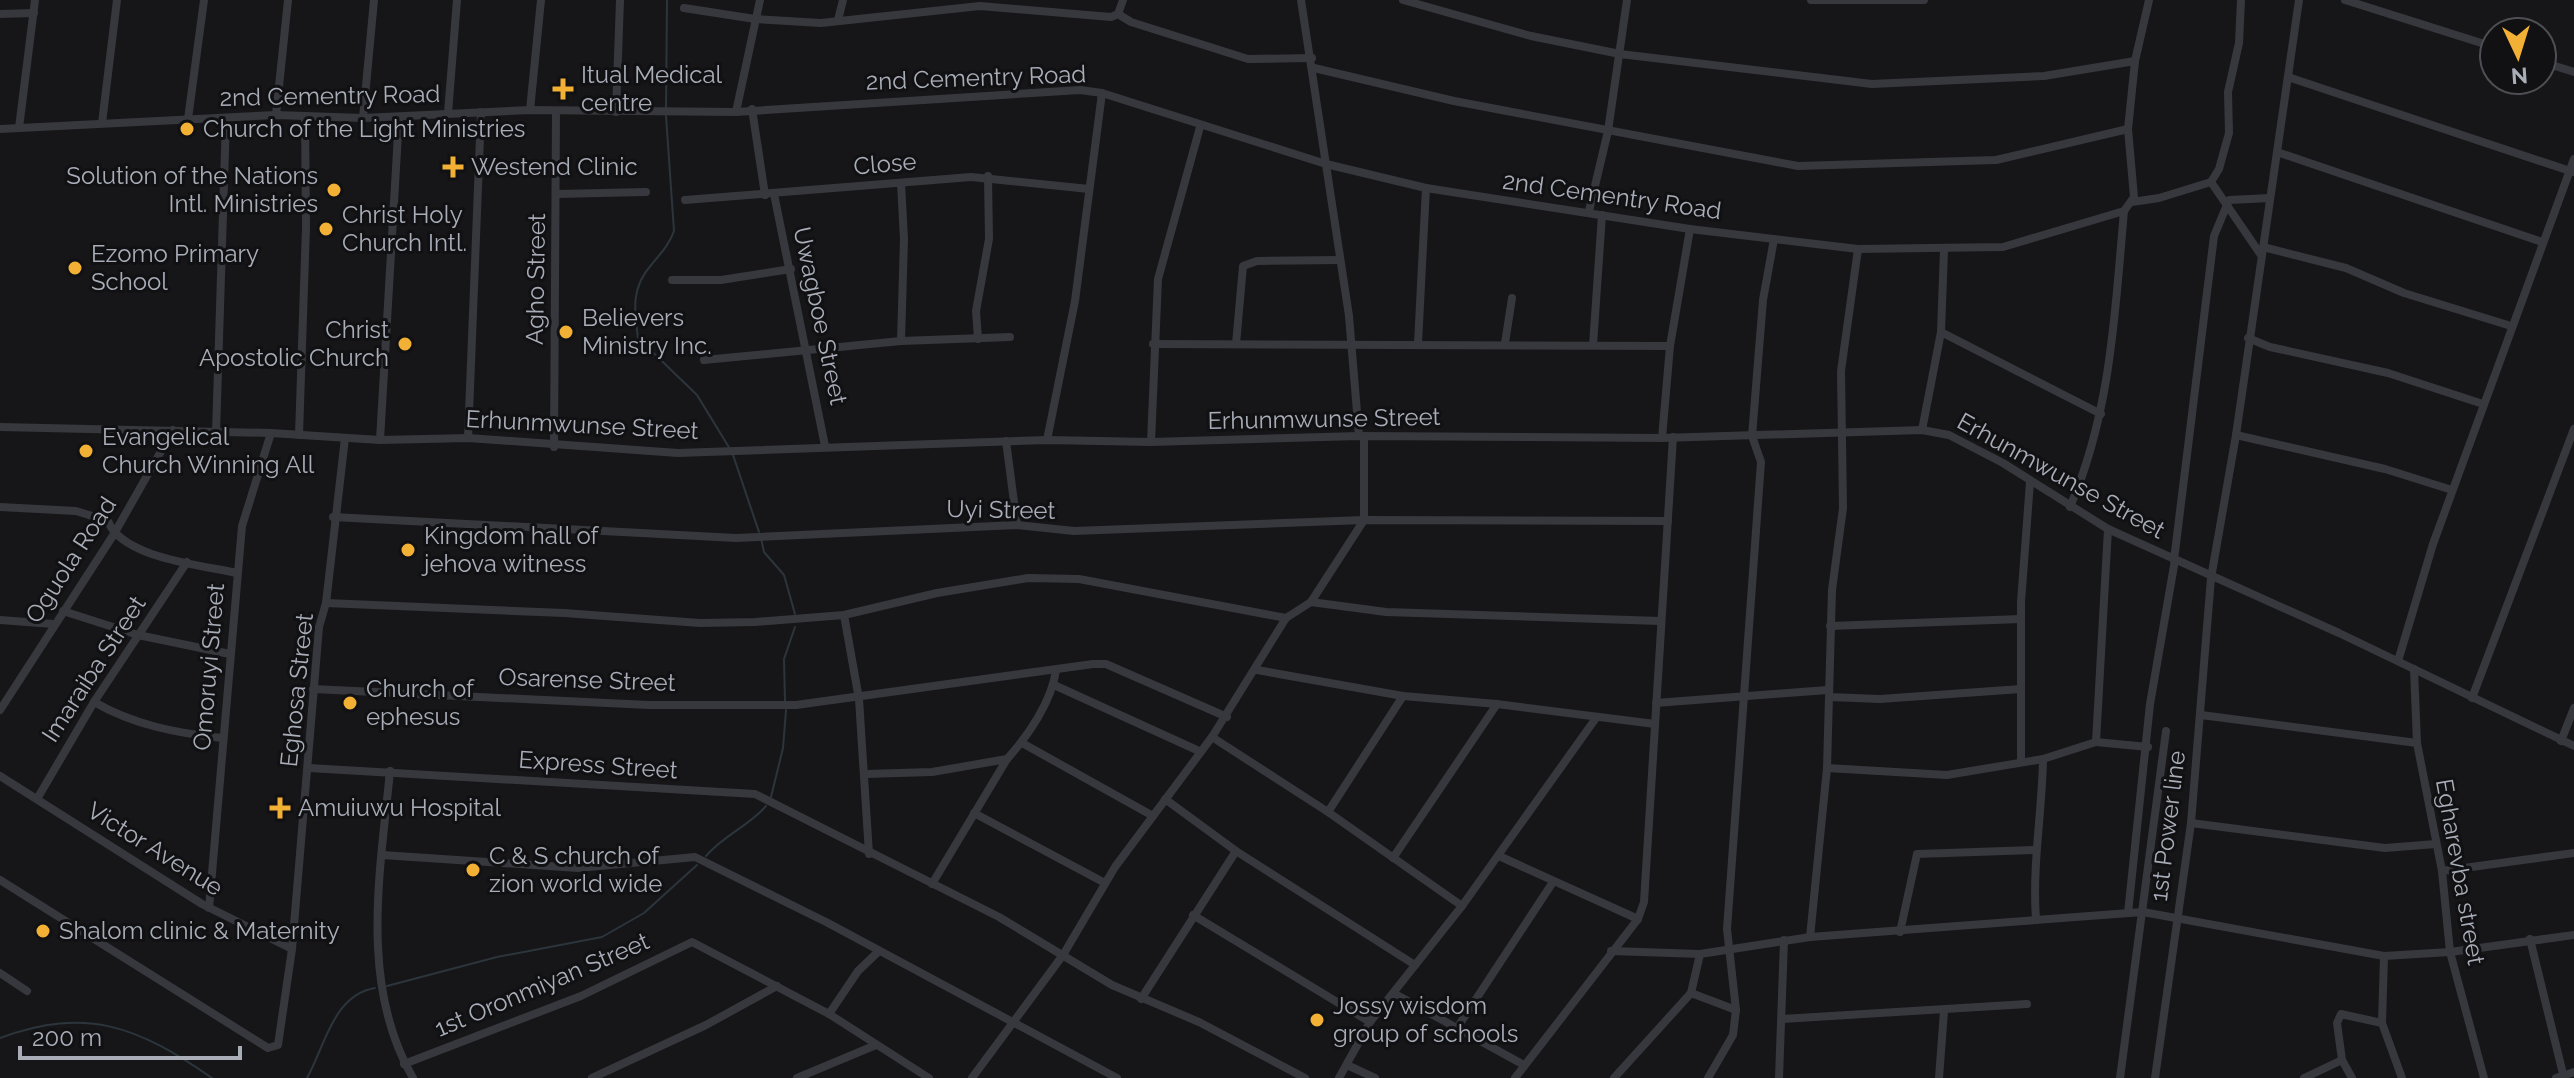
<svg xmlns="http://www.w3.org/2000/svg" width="2574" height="1078" font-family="Raleway,sans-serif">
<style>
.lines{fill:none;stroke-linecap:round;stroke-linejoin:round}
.stream{stroke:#2c353c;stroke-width:2}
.street{stroke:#37383d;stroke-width:8}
.poi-dot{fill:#f2b134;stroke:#111113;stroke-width:3}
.labels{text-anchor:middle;stroke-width:6;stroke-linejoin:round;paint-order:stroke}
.poi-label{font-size:24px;fill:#a8adb8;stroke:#111113;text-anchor:start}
.street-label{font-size:24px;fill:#a8adb8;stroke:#111113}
</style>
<rect width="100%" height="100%" fill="#161618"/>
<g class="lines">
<g class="stream">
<path d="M666 109 667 0"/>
<path d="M666 116 674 231C669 245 661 253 652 264 631 287 634 309 638 338L697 395 730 449"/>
<path d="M733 455 759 532"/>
<path d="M761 538 764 552 784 575 795 614"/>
<path d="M785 701 784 659 795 627"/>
<path d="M771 797 783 748 786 710"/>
<path d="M706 856C724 835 749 826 766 806"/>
<path d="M387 986 497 957 602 937 644 913 697 865"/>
<path d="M0 1038C88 1006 138 1027 212 1078"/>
<path d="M307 1078C325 1046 333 995 375 988"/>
</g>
<g class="street">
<path d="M1301 0 1349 316 1359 436"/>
<path d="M1403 0 1531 36 1620 54 1872 84 2044 76 2135 61"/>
<path d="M1811 0H1924"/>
<path d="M2345 0 2494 47"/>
<path d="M684 8 755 19 821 23 980 6 1111 17 1118 14"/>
<path d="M0 14 34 13"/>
<path d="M1118 14 1131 22 1248 59 1312 58"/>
<path d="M1118 14 1123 0"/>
<path d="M838 20 843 0"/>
<path d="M2542 62 2574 72"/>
<path d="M1314 68 1454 101 1798 166 1996 160 2128 129"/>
<path d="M2288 77 2573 172"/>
<path d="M752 109 765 195"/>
<path d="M530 110 541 0"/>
<path d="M616 112 620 0"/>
<path d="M736 112 760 0"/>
<path d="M448 113 457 0"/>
<path d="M276 115 288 0"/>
<path d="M363 118 374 0"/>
<path d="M188 119 204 0"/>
<path d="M102 123 117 0"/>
<path d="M19 128 35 0"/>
<path d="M0 129 276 115 363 118 530 110 736 112 1080 90 1102 93 1326 164 1426 188 1690 229 1858 249 2003 247 2124 211"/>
<path d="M2277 152 2542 242"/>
<path d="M2211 182 2261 255"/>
<path d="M557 194 646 192"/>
<path d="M774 194 825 446"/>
<path d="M685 200 971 177 1089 189"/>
<path d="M2132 202 2159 198 2211 182 2219 169 2229 133 2228 92 2239 43 2241 0"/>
<path d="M1589 211 1608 131 1627 0"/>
<path d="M2263 247 2346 268 2404 293 2511 326"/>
<path d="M672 280H721L791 269"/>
<path d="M1941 332 2101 414"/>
<path d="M2248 338 2270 347 2388 373 2483 404"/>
<path d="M978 339 976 311 989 239 988 176"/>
<path d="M901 341 904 239 901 183"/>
<path d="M1418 343 1426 188"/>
<path d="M1505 343 1512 298"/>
<path d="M1153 344 1670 346"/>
<path d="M1236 344 1243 266 1257 261 1340 260"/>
<path d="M1593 345 1602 215"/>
<path d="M704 360 901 341 1010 337"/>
<path d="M0 427 271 433 380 440 468 438 678 453 1047 440 1151 442 1359 436 1662 438 1922 430 1949 435 2003 463 2108 529 2339 633 2574 746"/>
<path d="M1922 430 1941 332 1944 250"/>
<path d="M216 433 226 119"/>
<path d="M299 435 306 227 305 117"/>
<path d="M2236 435 2385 469 2452 490"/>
<path d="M468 438 481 112"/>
<path d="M1662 438 1670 346 1690 229"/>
<path d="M380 440 399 117"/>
<path d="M1047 440 1075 301 1102 93"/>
<path d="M1006 441 1017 525"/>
<path d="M1151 442 1158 279 1200 127"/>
<path d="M554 447 556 111"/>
<path d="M0 507 76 511 108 521C122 558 201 565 237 573"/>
<path d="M2070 507C2111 412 2115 312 2124 211L2134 197 2128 129 2135 61 2149 0"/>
<path d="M333 517 736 538 1017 525 1074 531 1364 520 1668 521"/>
<path d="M2174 560 2214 236 2229 200 2270 198"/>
<path d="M1311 602 1386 612 1660 621"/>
<path d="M326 603 564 613 700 623 755 622 844 615 937 593 1028 578 1079 579 1286 618"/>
<path d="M63 611 138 635 230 654"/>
<path d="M844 615 859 699 869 854"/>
<path d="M0 620 53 624"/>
<path d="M1830 626 2021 619"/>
<path d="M2398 661 2433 544 2574 159"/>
<path d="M2414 669 2417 743 2442 871 2450 952 2484 1078"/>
<path d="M1257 670 1403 696 1497 704 1655 724"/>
<path d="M1054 685 1199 751"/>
<path d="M313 689 649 705H796L1093 664H1106L1227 717"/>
<path d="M1829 697 1880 699 2021 689"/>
<path d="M2472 698 2574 429"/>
<path d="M94 702C134 725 176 733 222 738"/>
<path d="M1656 703 1827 690"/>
<path d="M0 710 114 534 173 430"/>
<path d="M2201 715 2417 743"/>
<path d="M1212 737 1328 812 1462 906"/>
<path d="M2561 741 2574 708"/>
<path d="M2096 742 2148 747"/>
<path d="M1022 743 1153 816"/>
<path d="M2021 762V602L2030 482"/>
<path d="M309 768 755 794 999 917 1112 985 1199 1022 1305 1078"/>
<path d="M1827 768 1947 775 2043 759 2096 742 2108 529"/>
<path d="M390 771C380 873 359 985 413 1078"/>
<path d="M866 774 932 772 1007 759"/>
<path d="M0 776 202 904 292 949"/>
<path d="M37 799 94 702 187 562"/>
<path d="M1165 799 1236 851 1415 965"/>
<path d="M1328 812 1403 696"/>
<path d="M974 813 1105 883"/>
<path d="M2191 823 2385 848 2436 844"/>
<path d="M382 855 578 868 695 857 828 923 1117 1078"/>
<path d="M1499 856 1638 919"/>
<path d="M1393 858 1497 704"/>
<path d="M2442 871 2574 853"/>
<path d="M0 880 268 1048 278 1045 292 949 319 627 326 603 345 438"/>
<path d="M932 884 1007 759C1028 736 1052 701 1056 670"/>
<path d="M209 908 242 526 271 433"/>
<path d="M2128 913 2150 704 2175 560"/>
<path d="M1193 915 1370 1022"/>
<path d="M2036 920C2032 865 2042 814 2043 759"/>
<path d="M1900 932 1917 854 2034 850"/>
<path d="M1810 937 1827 768 1832 590 1843 508 1841 371 1858 249"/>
<path d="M2530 939 2564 1078"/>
<path d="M1611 951 1700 954 1810 937 2143 912 2384 956 2450 952 2574 935"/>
<path d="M2384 956 2382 1023 2402 1078"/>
<path d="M0 973 27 991"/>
<path d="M1691 993 1736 1010"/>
<path d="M1395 994 1524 1065"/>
<path d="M1141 999 1236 851"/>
<path d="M829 1014 858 971 879 951"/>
<path d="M1782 1019 2027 1004"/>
<path d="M1457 1028 1553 882"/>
<path d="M2342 1060 2337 1023 2341 1014 2382 1023"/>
<path d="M404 1064 581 996 692 942 829 1014 929 1078"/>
<path d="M1347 1065 1375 1078"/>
<path d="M592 1078 706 1025 777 986"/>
<path d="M797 1078 876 1045"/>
<path d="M972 1078 1063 955 1115 867 1212 737 1286 618 1311 602 1364 520V436"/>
<path d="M1339 1078 1370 1022 1462 906 1596 718"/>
<path d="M1515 1078 1638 919 1644 902 1673 437"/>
<path d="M1614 1078 1691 993 1700 954"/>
<path d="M1708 1078 1733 1035 1736 1010 1727 929 1761 462 1752 436 1763 300 1774 239"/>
<path d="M1779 1078 1784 940"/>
<path d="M1939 1078 1944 1011"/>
<path d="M2120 1078 2166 731"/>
<path d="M2155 1078 2191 823 2211 578 2236 435 2299 0"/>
<path d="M2304 1078 2342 1060 2352 1078"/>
<path d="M2556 1078 2574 1072"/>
</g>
</g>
<g class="poi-dot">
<path d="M559 77h8v8h8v8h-8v8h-8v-8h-8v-8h8z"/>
<circle cx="187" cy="129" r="8"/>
<path d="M449 155h8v8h8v8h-8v8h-8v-8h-8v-8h8z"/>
<circle cx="334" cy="190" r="8"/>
<circle cx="326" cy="229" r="8"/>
<circle cx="75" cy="268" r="8"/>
<circle cx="566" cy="332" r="8"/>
<circle cx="405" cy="344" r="8"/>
<circle cx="86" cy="451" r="8"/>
<circle cx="408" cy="550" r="8"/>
<circle cx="350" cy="703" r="8"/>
<path d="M276 796h8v8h8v8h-8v8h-8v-8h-8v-8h8z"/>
<circle cx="473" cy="870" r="8"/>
<circle cx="43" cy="931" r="8"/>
<circle cx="1317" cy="1020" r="8"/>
</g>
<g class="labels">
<g class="poi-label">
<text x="581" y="83">Itual Medical<tspan x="581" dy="28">centre</tspan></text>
<text x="203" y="137">Church of the Light Ministries</text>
<text x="471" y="175">Westend Clinic</text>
<text x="318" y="184" text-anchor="end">Solution of the Nations<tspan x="318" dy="28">Intl. Ministries</tspan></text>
<text x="342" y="223">Christ Holy<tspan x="342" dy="28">Church Intl.</tspan></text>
<text x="91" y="262">Ezomo Primary<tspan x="91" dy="28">School</tspan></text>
<text x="582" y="326">Believers<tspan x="582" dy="28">Ministry Inc.</tspan></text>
<text x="389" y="338" text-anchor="end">Christ<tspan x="389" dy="28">Apostolic Church</tspan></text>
<text x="102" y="445">Evangelical<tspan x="102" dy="28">Church Winning All</tspan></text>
<text x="424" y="544">Kingdom hall of<tspan x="424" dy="28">jehova witness</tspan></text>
<text x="366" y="697">Church of<tspan x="366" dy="28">ephesus</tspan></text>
<text x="298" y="816">Amuiuwu Hospital</text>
<text x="489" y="864">C &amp; S church of<tspan x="489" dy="28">zion world wide</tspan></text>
<text x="59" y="939">Shalom clinic &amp; Maternity</text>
<text x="1333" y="1014">Jossy wisdom<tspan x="1333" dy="28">group of schools</tspan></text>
</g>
<g class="street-label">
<text transform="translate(976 78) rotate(-2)" y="8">2nd Cementry Road</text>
<text transform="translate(330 96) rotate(-1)" y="8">2nd Cementry Road</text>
<text transform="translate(885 164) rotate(-5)" y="8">Close</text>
<text transform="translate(1612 196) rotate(8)" y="8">2nd Cementry Road</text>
<text transform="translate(536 279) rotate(-89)" y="8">Agho Street</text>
<text transform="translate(820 316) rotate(78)" y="8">Uwagboe Street</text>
<text transform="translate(1324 419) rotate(-1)" y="8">Erhunmwunse Street</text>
<text transform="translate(582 425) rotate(3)" y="8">Erhunmwunse Street</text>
<text transform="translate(2061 476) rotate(29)" y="8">Erhunmwunse Street</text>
<text transform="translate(1001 510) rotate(1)" y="8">Uyi Street</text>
<text transform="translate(71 560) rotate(-57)" y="8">Oguola Road</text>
<text transform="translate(209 667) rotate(-85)" y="8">Omoruyi Street</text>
<text transform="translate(94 669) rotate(-57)" y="8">Imaraiba Street</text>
<text transform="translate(587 680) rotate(2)" y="8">Osarense Street</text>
<text transform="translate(297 690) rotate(-84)" y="8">Eghosa Street</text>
<text transform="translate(598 765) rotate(4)" y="8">Express Street</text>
<text transform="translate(2168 826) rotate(-83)" y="8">1st Power line</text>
<text transform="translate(155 849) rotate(32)" y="8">Victor Avenue</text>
<text transform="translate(2460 872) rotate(80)" y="8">Egharevba street</text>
<text transform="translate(542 985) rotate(-23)" y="8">1st Oronmiyan Street</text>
</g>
</g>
<g transform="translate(2518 56) rotate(176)"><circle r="38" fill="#111113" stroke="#4d4f55" stroke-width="2"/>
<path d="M0-6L14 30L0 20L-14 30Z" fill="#f2b134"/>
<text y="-12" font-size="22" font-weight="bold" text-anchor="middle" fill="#a8adb8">N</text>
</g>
<path d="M20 1046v12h220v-12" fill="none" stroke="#a8adb8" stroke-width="4"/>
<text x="32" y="1046" font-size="24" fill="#a8adb8" stroke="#111113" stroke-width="6" paint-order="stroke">200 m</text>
</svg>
